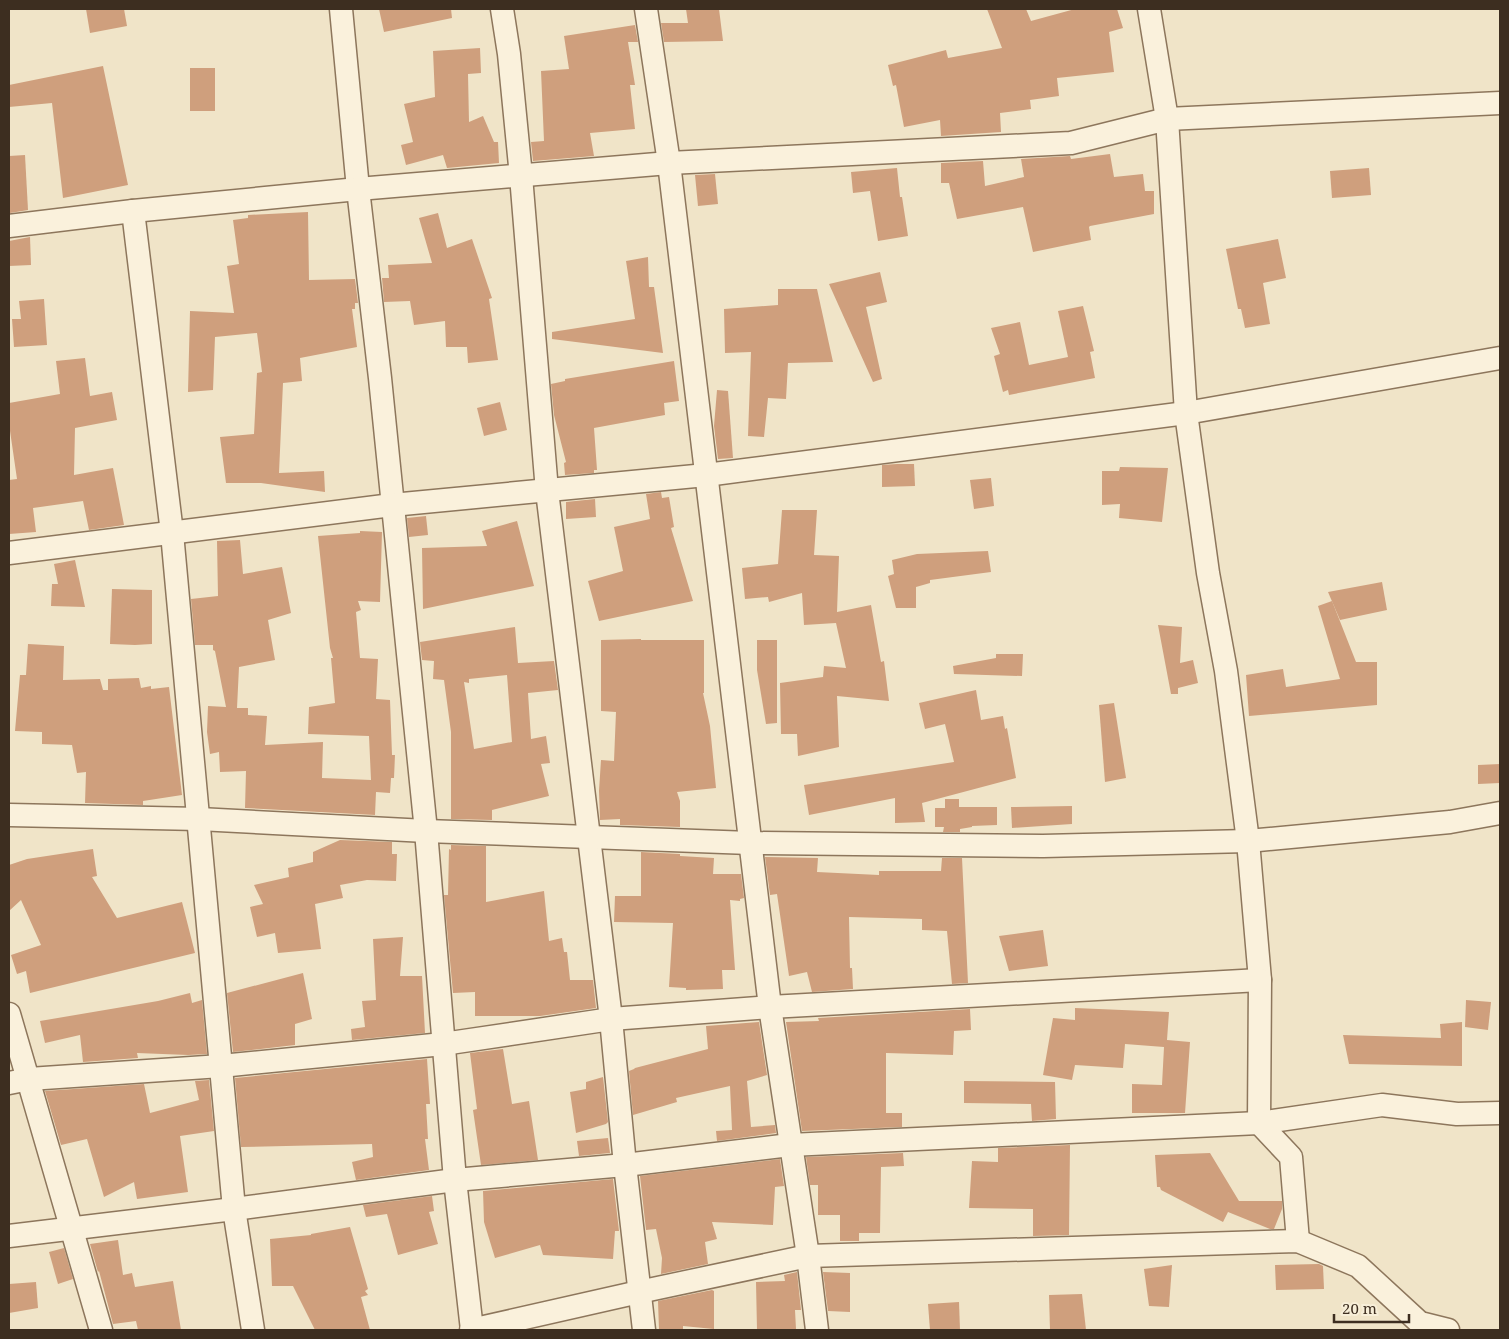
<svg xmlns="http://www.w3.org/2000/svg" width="1509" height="1339" font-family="'Noto Serif',serif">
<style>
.building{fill:#cf9f7d;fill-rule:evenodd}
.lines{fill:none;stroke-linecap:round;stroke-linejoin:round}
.minor-casing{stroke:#8d765c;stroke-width:25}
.minor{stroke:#faf1dc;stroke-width:22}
</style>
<rect width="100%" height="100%" fill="#f0e4c8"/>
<g class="building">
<path d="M86 9H124L127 26 90 33Z"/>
<path d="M379 9H451L452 18 384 32Z"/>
<path d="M686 9H719L723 41 664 42 661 23H688Z"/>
<path d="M987 9H1026L1031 21 1075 9H1117L1123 28 1109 32 1114 72 1057 78 1059 96 1030 100 1031 109 1000 113 1001 132 941 136 940 120 904 127 896 85 893 86 888 65 946 50 948 58 1002 48Z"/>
<path d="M635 25 638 42H628L635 85H630L635 129 590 133 594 156 533 161 531 142 544 141 541 71 569 69 564 36Z"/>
<path d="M480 48 481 73 468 74 469 122 483 116 494 142H498L499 163 447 168 443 155 406 165 401 145 413 142 404 104 435 97 433 51Z"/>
<path d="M103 66 128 185 63 198 52 103 9 107V85Z"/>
<rect x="190" y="68" width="25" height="43"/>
<path d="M1110 154 1114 177 1143 174 1145 191H1154V214L1090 226 1089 227 1091 240 1033 252 1023 207 957 219 949 183H941V163L983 161 985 186 1024 177 1021 159 1070 156 1071 159Z"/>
<path d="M25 155 28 210 10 213 9 156Z"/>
<path d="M897 168 900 197H902L908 236 878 241 870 191 853 193 851 172Z"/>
<path d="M1369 168 1371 195 1332 198 1330 171Z"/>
<path d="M715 174 718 204 698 206 695 175Z"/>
<path d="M308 212 309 280 355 279 358 303H355V309H352L357 347 300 358 302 381 283 383 279 473 324 471 325 492 261 483H226L220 437 254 434 257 373 262 372 257 333 215 337 213 390 188 392 190 311 234 313 227 266 239 264 233 220 248 218V215Z"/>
<path d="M438 213 447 248 472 239 492 298 489 299 498 360 468 363 467 347H446L445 321 414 325 410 301 384 302 382 278H389L388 265 432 263 419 218Z"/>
<path d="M30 237 31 265 9 266V241Z"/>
<path d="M1278 239 1286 278 1263 283 1270 324 1245 328 1241 309H1238L1226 249Z"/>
<path d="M648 257 649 287H654L663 353 552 339V332L635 319 626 261Z"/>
<path d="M880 272 887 302 866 307 882 379 873 382 829 284Z"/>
<path d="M778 289H817L833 362 788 363 786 399 768 398 764 437 748 436 751 352 725 353 724 309 778 305Z"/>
<path d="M44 299 47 345 14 347 12 319H21L19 301Z"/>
<path d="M1083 306 1094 351 1090 352 1095 378 1009 395 1008 390 1003 392 994 356 1000 354 991 328 1020 322 1029 365 1068 357 1058 311Z"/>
<path d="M85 358 90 396 112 392 117 420 75 428 74 475 113 468 124 525 89 530 83 501 33 508 36 532 9 534V480L17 479 9 424V403L60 394 56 361Z"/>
<path d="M674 361 679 401 664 403 665 415 594 428 597 470H594V473L565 475 564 463 566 462 554 415 551 384 565 381V379Z"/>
<path d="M717 390 728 391 733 458 718 459 714 426Z"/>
<path d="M500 402 507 430 484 436 477 408Z"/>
<path d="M897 464H914L915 486 882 487V465Z"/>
<path d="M1120 467 1168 468 1162 522 1119 518 1120 504 1102 505V471H1119Z"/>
<path d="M991 478 994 506 974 509 970 480Z"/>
<path d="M661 492 662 498 669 497 674 527 671 528 693 601 599 621 588 581 623 571 614 527 650 519 646 494Z"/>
<path d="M595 499 596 517 566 519V502Z"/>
<path d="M782 510H817L814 555 839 556 837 612 871 605 881 662 884 661 889 701 837 696 839 747 798 756 797 734H781L780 683 823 677 824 666 846 668 836 623 804 625 802 593 769 602 768 597 745 599 742 568 778 564Z"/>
<path d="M426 516 428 535 409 537 407 518Z"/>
<path d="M517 521 534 586 423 609 422 548 487 546 482 531Z"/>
<path d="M360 531 382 532 380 602 358 601 361 610 356 612 360 658 378 659 376 699 390 700 392 755H395L394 778H391L390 793 376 792 375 815 245 808 246 771 220 772 219 752 210 754 207 732 208 706 226 707 215 651 213 650V645H195L191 599 218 596 217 541 240 540 243 574 282 567 291 613 268 620 275 660 239 667 237 708H248V715L267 716 265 745 323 742 322 778 371 780 369 736 308 734 309 707 335 703 331 658H333L330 648 318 536 360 533Z"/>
<path d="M988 551 991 572 930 580V583L916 587V608H896L888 576 894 574 892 560 917 554Z"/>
<path d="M75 560 85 607 51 606 52 584H58L54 564Z"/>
<path d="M1382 582 1387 610 1340 620 1328 592Z"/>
<path d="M112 589 152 590V644L135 645 110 644Z"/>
<path d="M1332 601 1356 662H1377V705L1249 716 1246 675 1283 669 1286 687 1340 679 1318 606Z"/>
<path d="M1158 625 1182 627 1180 663 1193 660 1198 683 1178 688V694H1171Z"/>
<path d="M515 627 518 663 554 661 558 690 528 693 531 739 546 736 550 763 541 764 549 796 492 810V820L451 819V732L444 680 433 679 434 661 422 660 420 642ZM507 675 512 742 474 749 464 682 469 683V679Z"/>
<path d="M641 639V640H704V693H703L710 726 716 788 677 792 680 801V827L620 825V819L600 820 599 791 601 760 614 761 616 712 601 711V640Z"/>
<path d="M757 640H777V723L766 724 757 670Z"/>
<path d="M28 644 64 646 63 680 100 679 103 690H108V679L139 678 141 688 151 686V689L169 687 182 795 143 801V805L85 803 86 772 77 773 72 745 42 744V732L15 731 20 675H26Z"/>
<path d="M996 654H1023L1022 676 954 674 953 666 996 658Z"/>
<path d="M976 690 981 720 1003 716 1005 729 1007 728 1016 778 922 803 925 822 895 823V798L809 815 804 785 954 762 945 724 925 729 919 703Z"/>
<path d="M1114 703 1126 778 1105 782 1099 705Z"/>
<path d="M1500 764V783L1478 784V765Z"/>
<path d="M945 799H959V807H997V825L972 826V827L960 829V832H943L944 827H935V808H945Z"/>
<path d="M1072 806V824L1012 828 1011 807Z"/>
<path d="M340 840 392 842V854H397L396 881 367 880 340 885 343 898 315 904 321 949 278 953 275 933 257 937 250 907 263 904 254 885 289 877 288 868 313 862V852Z"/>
<path d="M451 845 486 846V902L544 891 549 941 562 938 564 952H567L570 980H593L596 1008 540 1016H475V992L453 993 444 895H448L449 849 451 850Z"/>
<path d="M93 849 97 876 92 877 117 918 182 902 195 953 30 993 26 971 17 974 11 955 41 945 21 900 9 911V865L27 859Z"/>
<path d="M641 852 680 854V856L714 858 713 874H741L744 898 740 899V901L730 900 735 970H722L723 989 686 990V988L669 987 673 923 614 922 615 896H641Z"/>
<path d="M765 857 818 858 817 872 879 875V871H941L942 858H962L968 983 952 984 947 931 922 930V919L849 917 850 968H852L853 989 812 992 807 972 789 976 777 894 770 895Z"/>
<path d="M1043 930 1048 966 1009 971 999 936Z"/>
<path d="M403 937 400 976H422L425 1033 352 1040 351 1029 365 1027 362 1001 376 1000 373 939Z"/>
<path d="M303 973 312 1019 295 1024V1045L233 1052 227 993Z"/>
<path d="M190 993 192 1003 202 1000 207 1054 188 1055 137 1053 138 1058 83 1062 80 1035 45 1043 40 1021 158 1001Z"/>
<path d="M1466 1000 1491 1002 1488 1030 1465 1027Z"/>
<path d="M1075 1008 1169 1012 1167 1040 1190 1042 1185 1113H1132V1084L1162 1085 1164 1047 1125 1044 1123 1068 1075 1065 1072 1080 1043 1075 1053 1018 1075 1020Z"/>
<path d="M970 1009 971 1030 954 1031 953 1055 886 1053V1113H902V1127L802 1131 786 1022 819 1021 818 1018Z"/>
<path d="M759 1022 767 1075 747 1081 751 1127 775 1125 776 1133 717 1141 716 1131 732 1130 730 1086 676 1098 677 1102 633 1115 629 1071 634 1069 635 1068 708 1049 706 1026Z"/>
<path d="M1462 1022V1066L1349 1064 1343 1035 1441 1038 1440 1024Z"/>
<path d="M503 1049 512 1104 529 1101 538 1160 481 1165 473 1110 477 1109 470 1053Z"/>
<path d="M427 1059 430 1104H426L428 1139H425L429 1170 356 1180 352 1162 373 1157 372 1144 241 1147 235 1078Z"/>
<path d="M603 1077 608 1122 606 1124 576 1133 570 1092 586 1089V1082Z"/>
<path d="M209 1080 214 1131 180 1136 188 1192 137 1199 134 1182 104 1197 87 1139 61 1145 45 1091 144 1084 150 1113 199 1100 195 1081Z"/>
<path d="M964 1081 1055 1082 1056 1119 1032 1121 1031 1104 964 1103Z"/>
<path d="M608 1138 610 1153 579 1156 577 1141Z"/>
<path d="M1070 1145 1069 1235 1033 1236V1209L969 1208 972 1161 998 1162V1148Z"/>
<path d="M903 1153 904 1166 881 1167 880 1233H859V1241H840V1215H818V1185H810L806 1157Z"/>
<path d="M1210 1153 1239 1201H1282V1209L1274 1229H1270L1228 1212 1223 1222 1161 1190 1160 1187H1157L1155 1155Z"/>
<path d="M780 1159 784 1186 775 1187 773 1225 712 1222 717 1239 705 1242 708 1264 661 1274 662 1258 656 1229 646 1230 640 1176Z"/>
<path d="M613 1179 619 1231H615L613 1259 543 1255 540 1245 495 1258 484 1222 483 1191Z"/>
<path d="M432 1196 434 1211 429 1212 438 1244 398 1255 387 1214 366 1217 363 1205Z"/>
<path d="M350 1227 368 1289 365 1291 368 1295 361 1297 370 1330H315L293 1286H272L270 1239 311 1235V1234Z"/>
<path d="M118 1240 123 1275 132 1273 135 1287 173 1281 181 1330H138L136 1321 113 1324 99 1271 98 1272 90 1244Z"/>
<path d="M64 1248 73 1279 58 1284 49 1252Z"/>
<path d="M1319 1264 1323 1266 1324 1289 1276 1290 1275 1265Z"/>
<path d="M1172 1265 1169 1307 1149 1306 1144 1269Z"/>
<path d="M797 1272 801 1310H795L796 1329 757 1330 756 1282 785 1281 784 1275Z"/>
<path d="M823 1272 850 1273V1312L828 1311Z"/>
<path d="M36 1282 38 1308 9 1313V1284Z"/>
<path d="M712 1290 714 1291V1329L683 1326V1330H659L658 1301Z"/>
<path d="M1082 1294 1086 1330H1050L1049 1295Z"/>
<path d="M959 1302 960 1330H930L928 1304Z"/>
</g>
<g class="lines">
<g class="minor-casing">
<g id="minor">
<path d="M341 9 358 189 380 378 426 831 455 1180 472 1330"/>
<path d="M502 9 509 54 521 176 547 491 611 1019 625 1165 644 1330"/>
<path d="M646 9 669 163 770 1007 808 1256 817 1330"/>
<path d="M1149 9 1167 119 1186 413 1208 573 1226 671 1248 841 1260 980 1259 1123 1291 1157 1298 1241"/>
<path d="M133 211 172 533 234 1209 253 1330"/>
<path d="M9 226 133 211 358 189 669 163 1071 143 1167 119 1500 103"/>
<path d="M9 553 392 505 706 475 1186 413 1500 358"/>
<path d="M9 815 199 819 426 831 750 843 1043 846 1248 841 1450 822 1500 813"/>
<path d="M9 1014 101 1330"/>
<path d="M9 1083 29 1079 221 1066 443 1044 611 1019 770 1007 1260 980"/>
<path d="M9 1236 234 1209 455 1180 625 1165 790 1145 1259 1123 1382 1105 1457 1114 1500 1113"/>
<path d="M471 1330 639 1292 808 1256 1298 1241 1358 1266 1420 1323 1448 1330"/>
</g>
</g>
<use href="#minor" class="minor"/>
</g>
<rect width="1509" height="1339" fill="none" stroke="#3d2e20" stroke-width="20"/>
<path d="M1334 1314v8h75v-8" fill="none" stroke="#3d2e20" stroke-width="2.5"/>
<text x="1342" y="1314" font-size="15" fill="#3d2e20" stroke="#f7eed8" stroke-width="4" paint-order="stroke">20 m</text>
</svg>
